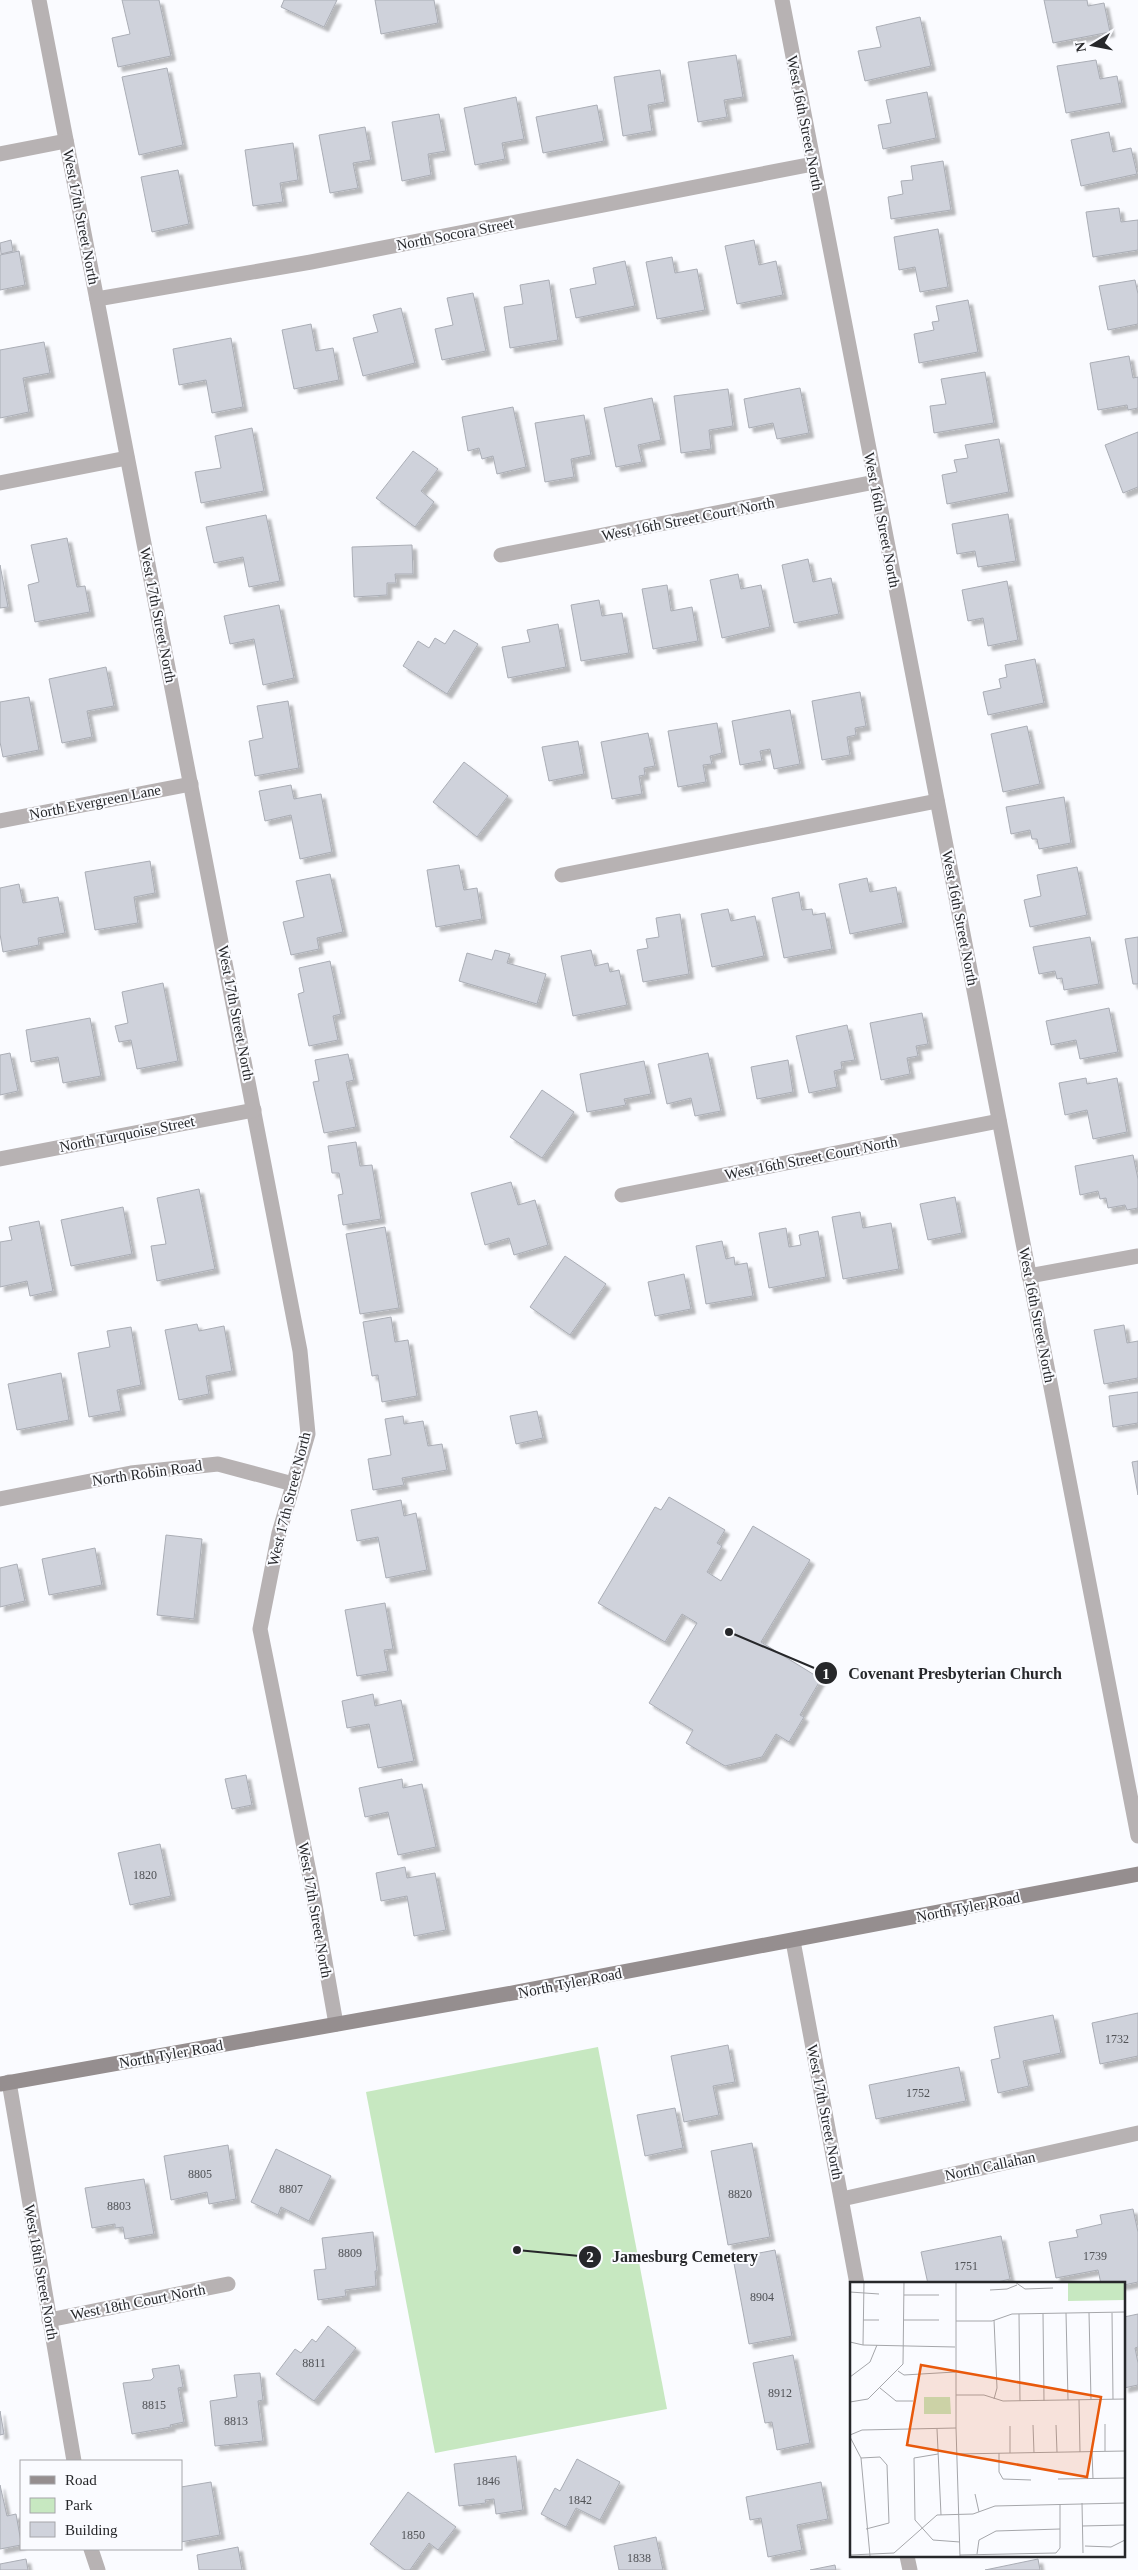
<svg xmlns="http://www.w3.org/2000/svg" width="1138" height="2570" font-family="Georgia,serif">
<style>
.green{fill:#c7e8c1}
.building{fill:#cfd2db;stroke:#aaadb5;filter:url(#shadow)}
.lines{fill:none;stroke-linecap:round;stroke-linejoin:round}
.minor{stroke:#b7b2b3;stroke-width:15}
.secondary{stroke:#958e8f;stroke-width:15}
.labels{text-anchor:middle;stroke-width:4;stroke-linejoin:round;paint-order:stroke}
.number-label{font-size:12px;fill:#505256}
.street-label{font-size:15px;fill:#26272a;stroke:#fafbff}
.inset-road{fill:none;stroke:#a5a6aa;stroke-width:1}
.view{fill:#e8590c;fill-opacity:0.15;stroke:#e8590c;stroke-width:2.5}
.inset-edge{fill:none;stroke:#26272a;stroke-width:2.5}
.leader{fill:none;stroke:#26272a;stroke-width:2}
.callout-dot{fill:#26272a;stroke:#fafbff;stroke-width:2}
.mark-label{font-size:15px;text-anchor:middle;font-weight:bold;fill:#fff}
.callout-label{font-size:16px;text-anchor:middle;font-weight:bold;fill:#26272a;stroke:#fafbff;stroke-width:4;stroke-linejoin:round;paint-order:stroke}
</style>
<defs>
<filter id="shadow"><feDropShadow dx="4.5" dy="4.5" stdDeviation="1" flood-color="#0004"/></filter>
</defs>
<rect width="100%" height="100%" fill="#fafbff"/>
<path class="green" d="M598 2047 667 2409 435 2453 366 2092Z"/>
<g class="building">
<path d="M122 0H159L171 56 118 67 112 38 130 34Z"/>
<path d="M284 0H337L324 27 281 7Z"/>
<path d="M375 0H434L438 23 381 34Z"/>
<path d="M1044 0H1087L1088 6 1104 3 1110 32 1053 43Z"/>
<path d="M920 17 931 66 865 81 858 51 881 47 876 27Z"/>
<path d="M736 55 743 97 724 100 727 117 698 122 688 62Z"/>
<path d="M1096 60 1100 79 1117 76 1122 103 1066 113 1057 66Z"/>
<path d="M167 68 183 145 139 155 122 77Z"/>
<path d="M660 70 665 102 648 105 652 131 623 136 614 77Z"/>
<path d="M927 92 936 138 883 149 878 125 891 123 886 100Z"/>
<path d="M516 97 524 139 502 143 505 159 475 165 464 108Z"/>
<path d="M597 105 604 141 543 153 536 117Z"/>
<path d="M439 114 446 151 428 154 431 175 402 181 392 122Z"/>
<path d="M365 127 371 160 353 163 358 188 330 193 319 135Z"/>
<path d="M1109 132 1113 152 1131 148 1137 174 1081 186 1071 140Z"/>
<path d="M293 143 298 180 280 183 283 202 253 206 245 150Z"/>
<path d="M943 161 951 210 891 219 888 197 903 194 901 181 913 180 911 166Z"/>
<path d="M178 170 189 224 152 232 141 177Z"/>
<path d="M1119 208 1121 222 1138 220V250L1093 257 1086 212Z"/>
<path d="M938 229 948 287 920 292 915 267 899 270 894 237Z"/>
<path d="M11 240 13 251 1 254 0 243Z"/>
<path d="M754 240 759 265 776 261 783 295 737 304 725 246Z"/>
<path d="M19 251 25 285 0 290V255Z"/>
<path d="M672 257 675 273 697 269 705 310 657 319 646 262Z"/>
<path d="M625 261 635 306 576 318 570 289 596 284 593 268Z"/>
<path d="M549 280 558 340 510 348 504 307 523 304 520 285Z"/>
<path d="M1135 280 1138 294V324L1108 330 1099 286Z"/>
<path d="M473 293 486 351 442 360 435 329 453 325 447 298Z"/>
<path d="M968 300 978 352 919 363 914 334 934 330 932 322 939 321 936 306Z"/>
<path d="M401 308 415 363 363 376 353 338 378 332 373 315Z"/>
<path d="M311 324 316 351 333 348 339 380 294 389 282 330Z"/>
<path d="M231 338 243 407 212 413 206 380 179 385 173 349Z"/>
<path d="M44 342 50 373 23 378 29 412 0 418V350Z"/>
<path d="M1129 356 1133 378 1138 377V408L1128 410 1127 405 1098 410 1090 363Z"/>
<path d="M985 372 994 423 934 433 930 406 946 404 941 379Z"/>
<path d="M800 388 809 433 777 439 773 423 749 428 744 399Z"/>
<path d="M728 389 733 426 709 430 711 449 681 453 674 396Z"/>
<path d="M652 398 661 440 638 445 642 462 616 467 604 408Z"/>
<path d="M513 407 526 467 497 474 493 456 482 459 479 448 468 451 462 417Z"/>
<path d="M584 415 591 455 571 459 574 477 545 482 535 423Z"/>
<path d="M252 428 264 491 201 503 195 472 221 468 215 436Z"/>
<path d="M1138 432V487L1123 493 1105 445Z"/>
<path d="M999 439 1009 492 947 504 942 475 957 472 954 460 968 458 965 445Z"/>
<path d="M413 451 438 469 421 491 434 502 415 527 376 498Z"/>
<path d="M1008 514 1016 561 978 567 975 551 957 554 952 524Z"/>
<path d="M266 515 280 581 249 587 243 557 214 563 206 527Z"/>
<path d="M67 538 77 587 85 586 90 612 35 622 28 585 39 582 31 545Z"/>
<path d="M412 545 413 574H395L396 583H387V595L354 597 352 547Z"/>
<path d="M808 559 813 582 831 578 839 614 794 623 782 565Z"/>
<path d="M0 565 8 607 0 608Z"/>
<path d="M738 574 741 589 761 585 770 627 722 638 710 580Z"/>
<path d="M1007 581 1018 640 988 646 983 618 968 621 962 590Z"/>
<path d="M667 585 671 611 692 607 698 641 653 649 642 589Z"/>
<path d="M599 600 602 616 622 613 629 653 581 661 571 605Z"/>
<path d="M279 605 294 678 263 685 254 639 230 644 224 616Z"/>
<path d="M558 624 566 667 508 678 502 647 530 642 527 630Z"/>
<path d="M454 630 478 644 447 694 403 666 418 641 429 648 435 638 445 644Z"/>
<path d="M1035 659 1044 703 988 715 983 692 1001 688 999 679 1007 677 1005 665Z"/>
<path d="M106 667 114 706 87 711 92 737 62 743 49 679Z"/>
<path d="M860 692 866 726 855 728 856 735 847 737 850 755 822 760 812 701Z"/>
<path d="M29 697 39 750 3 757 0 742V702Z"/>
<path d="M288 701 299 768 255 776 249 741 263 738 257 706Z"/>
<path d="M790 710 800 764 774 769 770 749 760 751 762 761 740 765 732 721Z"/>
<path d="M717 723 722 753 710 756 712 764 703 765 706 782 678 787 668 731Z"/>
<path d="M1027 726 1040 784 1003 792 991 734Z"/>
<path d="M648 733 655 766 644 768 645 775 639 776 642 794 612 799 601 742Z"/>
<path d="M578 741 584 774 549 781 542 747Z"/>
<path d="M464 762 508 796 477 837 433 802Z"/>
<path d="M291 785 294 799 321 794 332 852 300 859 291 815 265 821 259 791Z"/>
<path d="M1064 797 1071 843 1039 849 1037 839H1032L1030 830 1011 834 1006 807Z"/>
<path d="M150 861 155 893 134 897 138 923 95 930 85 872Z"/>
<path d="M459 865 464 890 477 888 482 919 436 927 427 870Z"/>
<path d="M1077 867 1087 915 1030 927 1024 900 1041 896 1037 875Z"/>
<path d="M330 874 343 932 317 938 319 949 291 955 283 922 304 917 296 881Z"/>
<path d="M867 878 870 892 896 887 903 923 850 934 839 884Z"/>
<path d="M19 884 23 903 58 897 65 933 38 938 39 945 3 952 0 934V888Z"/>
<path d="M799 892 802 910 812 909 813 915 825 913 832 949 784 958 772 898Z"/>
<path d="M728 909 731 921 755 916 764 956 712 967 701 914Z"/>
<path d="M680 914 689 974 643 982 637 950 648 948 646 939 659 937 656 918Z"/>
<path d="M1090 937 1099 984 1064 990 1062 978 1057 979 1055 971 1039 974 1033 947Z"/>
<path d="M1138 937V984H1133L1125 939Z"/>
<path d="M495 950 510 954 507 963 546 974 537 1004 459 981 467 953 492 960Z"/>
<path d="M591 950 595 966 608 963 610 972 619 970 627 1005 573 1016 561 956Z"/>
<path d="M330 961 341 1014 333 1016 338 1040 309 1046 298 994 304 992 299 968Z"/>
<path d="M163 983 178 1061 137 1069 131 1040 119 1042 115 1026 128 1023 122 992Z"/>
<path d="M1109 1008 1118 1052 1080 1059 1076 1040 1051 1045 1046 1021Z"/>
<path d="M922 1013 928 1044 916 1046 918 1056 907 1058 910 1074 881 1080 870 1023Z"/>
<path d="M90 1018 101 1076 63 1083 58 1057 31 1062 26 1030Z"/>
<path d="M847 1025 855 1060 841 1062 842 1069 834 1071 837 1087 809 1093 796 1036Z"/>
<path d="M10 1053 18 1091 0 1095V1055Z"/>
<path d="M708 1053 721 1111 695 1116 691 1098 667 1104 658 1064Z"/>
<path d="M348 1054 354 1080 346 1082 356 1127 324 1133 313 1082 319 1081 315 1060Z"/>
<path d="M788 1060 793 1092 757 1099 751 1067Z"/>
<path d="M644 1061 651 1094 624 1099 626 1105 587 1112 580 1074Z"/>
<path d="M1086 1078 1087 1084 1117 1078 1127 1132 1093 1139 1087 1110 1065 1115 1059 1083Z"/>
<path d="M542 1090 574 1112 542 1158 510 1137Z"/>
<path d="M356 1142 360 1166 372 1165 381 1219 343 1225 338 1195 343 1194 339 1173H332L328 1146Z"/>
<path d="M1133 1155 1138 1179V1208L1127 1210 1125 1205 1108 1208 1106 1198 1100 1199 1098 1191 1080 1195 1075 1166Z"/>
<path d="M511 1182 518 1205 535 1200 548 1245 514 1255 509 1238 485 1245 471 1193Z"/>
<path d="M199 1189 215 1269 157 1281 151 1246 166 1244 157 1198Z"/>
<path d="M955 1197 962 1233 928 1240 920 1204Z"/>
<path d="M123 1207 132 1254 71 1266 61 1220Z"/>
<path d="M860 1212 863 1228 891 1223 899 1269 843 1279 832 1217Z"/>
<path d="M39 1221 53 1291 30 1296 27 1281 0 1287V1242L12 1240 9 1227Z"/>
<path d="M385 1227 399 1308 360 1314 346 1234Z"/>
<path d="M786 1228 789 1247 801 1245 799 1235 818 1231 826 1277 769 1288 759 1233Z"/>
<path d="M722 1241 726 1259 734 1257 735 1265 747 1263 753 1296 706 1304 696 1246Z"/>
<path d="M565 1256 606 1284 570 1335 530 1307Z"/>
<path d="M684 1274 691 1309 655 1316 648 1282Z"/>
<path d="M391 1317 395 1342 408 1340 417 1396 382 1402 378 1375 372 1376 363 1322Z"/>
<path d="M197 1324 199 1331 224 1326 232 1371 206 1376 209 1394 179 1400 165 1330Z"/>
<path d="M1124 1325 1127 1343 1138 1341V1378L1104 1384 1094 1330Z"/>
<path d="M131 1327 141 1385 117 1390 121 1411 89 1417 78 1353 110 1347 107 1331Z"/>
<path d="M61 1373 69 1420 17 1430 8 1384Z"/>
<path d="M1138 1392V1423L1113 1427 1109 1396Z"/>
<path d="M537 1411 543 1438 516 1444 510 1416Z"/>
<path d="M403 1416 404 1424 423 1421 428 1446 442 1444 447 1470 402 1478 404 1485 373 1490 368 1459 391 1455 385 1419Z"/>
<path d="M1138 1461V1495L1132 1462Z"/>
<path d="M669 1497 725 1530 717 1543 722 1546 707 1572 721 1581 753 1526 810 1560 761 1642 821 1679 800 1715 804 1717 789 1742 776 1734 762 1757 725 1766 686 1743 693 1730 649 1703 697 1623 682 1614 665 1642 598 1603 655 1507 661 1510Z"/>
<path d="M401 1500 404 1516 416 1513 427 1570 386 1578 378 1537 357 1541 351 1510Z"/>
<path d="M166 1535 202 1539 194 1619 157 1615Z"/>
<path d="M95 1548 102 1585 49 1595 42 1559Z"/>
<path d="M17 1564 25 1601 0 1607V1568Z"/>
<path d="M385 1603 393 1649 384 1650 388 1671 357 1676 345 1610Z"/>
<path d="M373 1694 375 1706 401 1700 414 1761 378 1768 369 1724 347 1728 342 1701Z"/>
<path d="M246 1775 252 1805 232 1809 225 1779Z"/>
<path d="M402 1779 403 1788 422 1784 436 1847 398 1855 388 1812 365 1817 359 1788Z"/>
<path d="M160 1844 171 1896 130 1905 118 1853Z"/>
<path d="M405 1867 407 1878 435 1873 446 1930 414 1936 407 1896 381 1901 376 1873Z"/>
<path d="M1138 2013V2056L1100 2064 1092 2023Z"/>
<path d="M1053 2015 1061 2053 1023 2061 1029 2086 998 2093 991 2060 1000 2058 994 2027Z"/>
<path d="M728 2045 735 2082 713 2086 719 2115 684 2122 671 2056Z"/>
<path d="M959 2067 966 2101 876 2119 869 2085Z"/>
<path d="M675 2108 683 2148 645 2156 637 2115Z"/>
<path d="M752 2143 770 2237 728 2245 711 2151Z"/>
<path d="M228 2145 236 2199 209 2204 207 2192 171 2200 164 2156Z"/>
<path d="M276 2149 331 2176 309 2221 281 2207 278 2215 251 2202Z"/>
<path d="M144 2179 154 2234 125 2239 123 2227 115 2228V2224L92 2228 85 2188Z"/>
<path d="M1133 2209 1138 2232V2282L1124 2285 1101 2284 1098 2270 1056 2278 1049 2242 1078 2237 1076 2230 1102 2224 1100 2215Z"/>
<path d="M373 2232 377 2271H375L376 2286 345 2290 346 2296 318 2300 314 2270 326 2269 322 2238Z"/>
<path d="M1001 2236 1010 2279 989 2284H928L921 2252Z"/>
<path d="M775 2250 792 2336 749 2344 733 2258Z"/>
<path d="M1138 2314V2347L1135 2348 1138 2363V2385L1124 2388V2317Z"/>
<path d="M328 2326 356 2348 314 2401 276 2374 295 2349 301 2353 312 2339 316 2342Z"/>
<path d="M793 2355 810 2443 777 2450 772 2422 765 2423 753 2363Z"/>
<path d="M179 2365 183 2387 178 2388 184 2422 170 2425 171 2427 132 2434 123 2383 151 2380 154 2377 152 2369Z"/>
<path d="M260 2373 263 2400 258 2401 263 2441 215 2446 210 2401 237 2397 234 2375Z"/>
<path d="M0 2411 4 2434 0 2435Z"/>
<path d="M516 2456 523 2510 496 2514 494 2499 485 2500 486 2503 459 2506 454 2464Z"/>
<path d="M577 2459 620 2482 600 2520 576 2508 566 2527 541 2514 555 2488 560 2491Z"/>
<path d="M211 2482 220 2535 181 2542V2487Z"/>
<path d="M821 2482 828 2519 797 2525 802 2550 768 2557 761 2518 750 2520 746 2497Z"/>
<path d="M0 2485 7 2516 16 2514 21 2542V2545L0 2549Z"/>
<path d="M408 2492 456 2527 438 2550 429 2543 410 2570H405L370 2544Z"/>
<path d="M656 2537 663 2570H619L614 2546Z"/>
<path d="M238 2547 242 2570H199L197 2555Z"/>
<path d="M26 2559 28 2570H0V2564Z"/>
<path d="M1038 2559 1040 2570H985Z"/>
<path d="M835 2565 836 2570H810Z"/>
</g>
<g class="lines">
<g class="minor">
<path d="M39 0 300 1351 308 1434 279 1533 260 1629 311 1882 336 2024"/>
<path d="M782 0 1138 1836"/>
<path d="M0 154 66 141"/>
<path d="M97 299 311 262 813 164"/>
<path d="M0 483 127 458"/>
<path d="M501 555 875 482"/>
<path d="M0 821 191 784"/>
<path d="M562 875 937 801"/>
<path d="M0 1159 254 1110"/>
<path d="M622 1195 999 1121"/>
<path d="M1029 1276 1138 1256"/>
<path d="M0 1499 131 1473 218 1464 293 1484"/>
<path d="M793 1941 857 2284"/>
<path d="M9 2082 74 2461"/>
<path d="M842 2199 1138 2133"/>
<path d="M49 2320 228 2284"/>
<path d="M91 2549 98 2570"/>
<path d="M907 2556 910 2570"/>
</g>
<path class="secondary" d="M0 2084 518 1992 1138 1874"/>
</g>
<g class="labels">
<g class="number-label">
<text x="145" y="1879">1820</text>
<text x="1117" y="2043">1732</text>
<text x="918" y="2097">1752</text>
<text x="200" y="2178">8805</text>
<text x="291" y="2193">8807</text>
<text x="740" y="2198">8820</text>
<text x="119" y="2210">8803</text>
<text x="350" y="2257">8809</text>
<text x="1095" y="2260">1739</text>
<text x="966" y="2270">1751</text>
<text x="762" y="2301">8904</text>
<text x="314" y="2367">8811</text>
<text x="780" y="2397">8912</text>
<text x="154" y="2409">8815</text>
<text x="236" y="2425">8813</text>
<text x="488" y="2485">1846</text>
<text x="580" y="2504">1842</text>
<text x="413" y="2539">1850</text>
<text x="639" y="2562">1838</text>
</g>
<g class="street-label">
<text transform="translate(805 123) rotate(79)" y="5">West 16th Street North</text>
<text transform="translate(81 217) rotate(79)" y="5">West 17th Street North</text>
<text transform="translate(455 234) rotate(-11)" y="5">North Socora Street</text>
<text transform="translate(688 519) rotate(-11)" y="5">West 16th Street Court North</text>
<text transform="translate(882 520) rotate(79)" y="5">West 16th Street North</text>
<text transform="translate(158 615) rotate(79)" y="5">West 17th Street North</text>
<text transform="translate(95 802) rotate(-11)" y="5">North Evergreen Lane</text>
<text transform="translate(960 918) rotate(79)" y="5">West 16th Street North</text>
<text transform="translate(236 1013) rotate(79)" y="5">West 17th Street North</text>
<text transform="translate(127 1134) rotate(-11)" y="5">North Turquoise Street</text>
<text transform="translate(811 1158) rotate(-11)" y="5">West 16th Street Court North</text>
<text transform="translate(1037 1315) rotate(79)" y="5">West 16th Street North</text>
<text transform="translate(147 1473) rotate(-8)" y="5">North Robin Road</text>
<text transform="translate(289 1499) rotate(-76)" y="5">West 17th Street North</text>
<text transform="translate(968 1907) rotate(-11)" y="5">North Tyler Road</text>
<text transform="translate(315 1910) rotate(80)" y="5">West 17th Street North</text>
<text transform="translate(570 1983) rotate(-11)" y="5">North Tyler Road</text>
<text transform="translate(171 2054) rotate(-10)" y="5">North Tyler Road</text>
<text transform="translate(825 2112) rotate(79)" y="5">West 17th Street North</text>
<text transform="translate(990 2166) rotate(-12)" y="5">North Callahan</text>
<text transform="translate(41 2272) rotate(80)" y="5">West 18th Street North</text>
<text transform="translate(138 2302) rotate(-11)" y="5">West 18th Court North</text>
</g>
</g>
<g transform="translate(850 2282)">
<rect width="275" height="275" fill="#fafbff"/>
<path d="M218 0H275V18L218 19ZM74 115H100L101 132H74Z" fill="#c7e8c1"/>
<path class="inset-road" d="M106 0V146L110 275M165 0 175 7 203 6M140 8 157 7 167 3M0 10 29 12M54 13H89M216 31 218 118M239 31 241 118M262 31 263 117M169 32 170 119M193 32 194 119M13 38H29M54 38H89M144 38 147 106 144 117M106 39H142L162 32 275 30M0 60 13 63 105 65M13 63 14 0M48 89 54 93 105 90M0 95 20 80 27 63M30 106 46 119H63M106 113H134L153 119 275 117M229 118 230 170M0 120 18 117 53 82 54 0M255 142V169M183 143 184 171M206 143 207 170M160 144V171M87 147 91 233M0 153 12 148 106 146M0 155 11 176 20 274M242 170 243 197M149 171V190L153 197 181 198M88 172 64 176 65 238 83 258 110 260M106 172 275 169M11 176 30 175 37 183 39 241 16 247M208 197 275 196M125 212 129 230M232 221 233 271M232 244 275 243M235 264 261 265 275 258M127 272 129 258 146 249 210 247M0 273 44 271 87 233 123 232 145 224 275 221M110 273 206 271 210 266V223"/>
<path class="view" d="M71 83 251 115 237 195 57 163Z"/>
<rect width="275" height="275" class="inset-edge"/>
</g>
<path class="leader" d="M729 1632L826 1673M517 2250L590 2257"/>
<g class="callout-dot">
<circle cx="729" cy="1632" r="5"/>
<circle cx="517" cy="2250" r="5"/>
<circle cx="826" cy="1673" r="12"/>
<circle cx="590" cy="2257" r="12"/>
</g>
<g class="mark-label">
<text x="826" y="1679">1</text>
<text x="590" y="2262">2</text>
</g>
<g class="callout-label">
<text x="955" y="1679">Covenant Presbyterian Church</text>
<text x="685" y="2262">Jamesburg Cemetery</text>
</g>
<rect x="20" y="2460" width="162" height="90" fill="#fafbff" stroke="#a5a6aa"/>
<rect x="30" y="2476" width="25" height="8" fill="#958e8f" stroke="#a5a6aa"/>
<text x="65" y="2485" font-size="15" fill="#26272a">Road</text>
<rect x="30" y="2498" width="25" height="15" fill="#c7e8c1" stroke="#a5a6aa"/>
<text x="65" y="2510" font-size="15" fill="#26272a">Park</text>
<rect x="30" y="2522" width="25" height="15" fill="#cfd2db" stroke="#a5a6aa"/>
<text x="65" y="2535" font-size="15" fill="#26272a">Building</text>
<g transform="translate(1093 45) rotate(260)" stroke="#fafbff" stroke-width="4" paint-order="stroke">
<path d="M0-4L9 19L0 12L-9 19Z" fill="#26272a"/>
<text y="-8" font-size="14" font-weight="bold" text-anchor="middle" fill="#26272a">N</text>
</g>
</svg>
